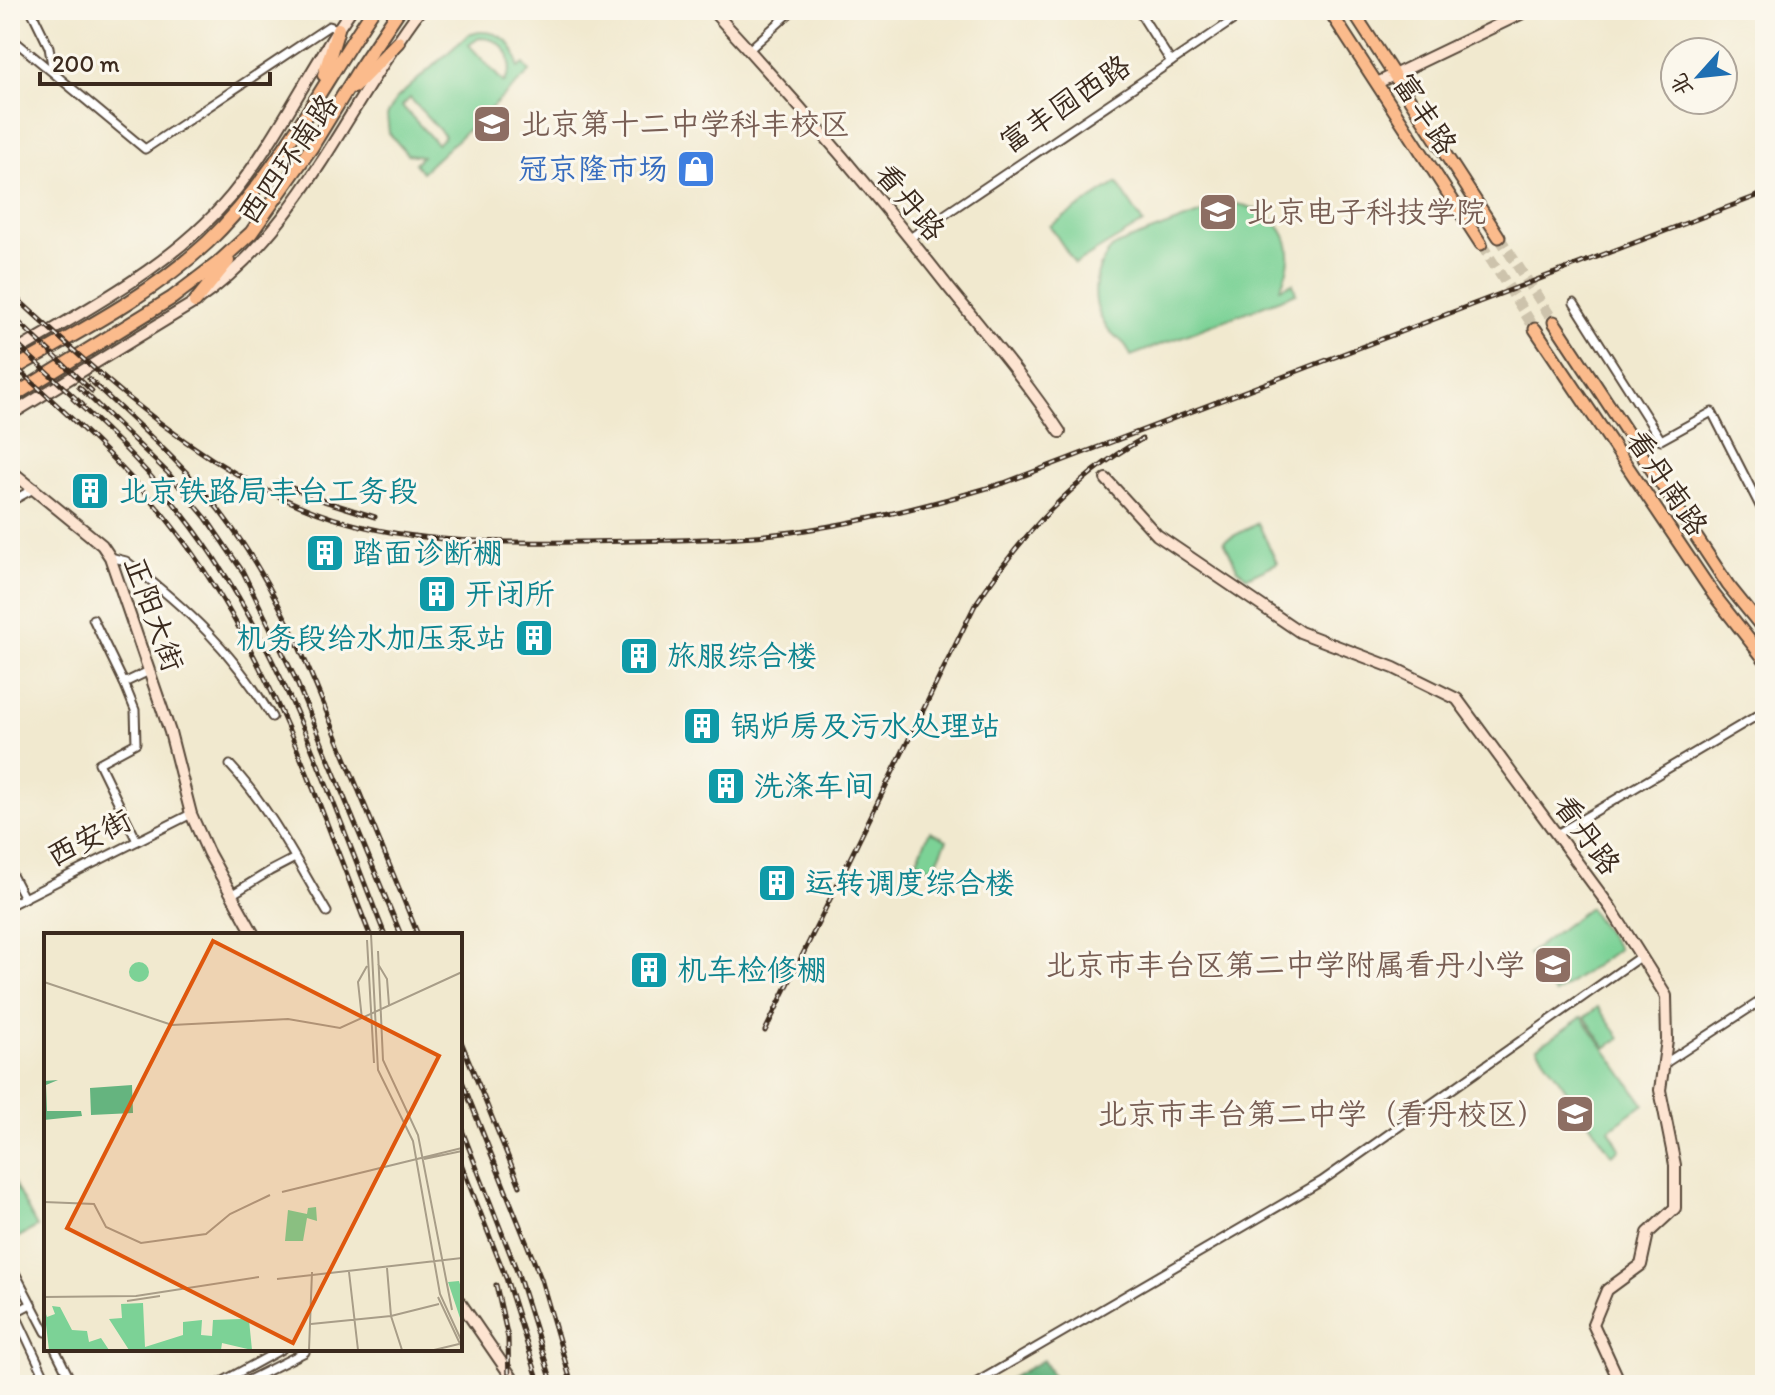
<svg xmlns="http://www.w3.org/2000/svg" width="1775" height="1395" font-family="Itim,'LXGW WenKai TC',sans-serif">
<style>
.green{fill:#7cd296;stroke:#5c7e5a;stroke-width:2;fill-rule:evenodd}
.forest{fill:#65b47f;stroke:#506f4e;stroke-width:2}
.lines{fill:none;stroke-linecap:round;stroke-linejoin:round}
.primary-tunnel{stroke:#cdc3ac;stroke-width:11;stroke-dasharray:11 5.5;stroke-linecap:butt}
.street-casing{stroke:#564739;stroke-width:11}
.secondary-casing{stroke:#564739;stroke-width:14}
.primary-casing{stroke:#564739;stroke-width:15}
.highway-casing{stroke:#564739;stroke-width:16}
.street{stroke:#fff;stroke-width:7}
.secondary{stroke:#fde4d1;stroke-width:10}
.primary{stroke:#fbbb8c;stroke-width:11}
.highway{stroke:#fbbb8c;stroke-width:12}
.rail-casing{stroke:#3b2a1e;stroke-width:5}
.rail{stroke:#fbf7ec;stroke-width:2;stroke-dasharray:6;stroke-linecap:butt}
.labels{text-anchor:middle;stroke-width:6;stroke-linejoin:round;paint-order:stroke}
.street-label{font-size:30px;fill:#3b2a1e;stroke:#fbf7ec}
.education-label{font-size:30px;fill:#785e54;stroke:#fbf7ec;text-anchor:start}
.shop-label{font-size:30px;fill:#366cbe;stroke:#fbf7ec;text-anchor:end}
.culture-label{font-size:30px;fill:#0d838f;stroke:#fbf7ec;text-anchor:start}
.inset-road{fill:none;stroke:#a89d88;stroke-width:2}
.view{fill:#df570d;fill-opacity:0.15;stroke:#df570d;stroke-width:4}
.inset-edge{fill:none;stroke:#3b2a1e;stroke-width:4}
</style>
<rect width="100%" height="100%" fill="#fbf7ec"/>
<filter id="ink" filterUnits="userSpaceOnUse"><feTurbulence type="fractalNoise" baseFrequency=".0125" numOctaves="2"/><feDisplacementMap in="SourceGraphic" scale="16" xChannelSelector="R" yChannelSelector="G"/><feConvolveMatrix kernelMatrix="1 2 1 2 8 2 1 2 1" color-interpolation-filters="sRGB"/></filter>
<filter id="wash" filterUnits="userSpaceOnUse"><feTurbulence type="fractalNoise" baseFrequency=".006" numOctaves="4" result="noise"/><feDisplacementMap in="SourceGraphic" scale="32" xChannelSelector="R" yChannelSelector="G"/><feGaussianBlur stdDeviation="1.8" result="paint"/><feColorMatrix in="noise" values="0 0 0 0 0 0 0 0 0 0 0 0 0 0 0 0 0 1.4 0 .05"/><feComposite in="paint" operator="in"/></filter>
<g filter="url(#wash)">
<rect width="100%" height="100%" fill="#f1e9cf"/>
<g class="green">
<path d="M479 32C502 31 517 45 518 68L524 64 530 72 422 172 415 163 422 156 407 154 389 133 387 116 396 99 468 35ZM479 38C505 38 518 60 504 83L469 45ZM410 98 445 136 437 144 402 106Z"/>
<path d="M1117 183 1143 223 1075 264 1050 226Z"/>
<path d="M1228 203C1277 207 1304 241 1280 288L1293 283 1296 293 1131 356C1125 340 1121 343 1111 332 1087 307 1092 265 1116 245Z"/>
<path d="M1258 523 1277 563 1247 577 1237 568 1224 541Z"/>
<path d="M930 831 947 840 933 870 916 862Z"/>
<path d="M1589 908 1618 949 1555 994 1528 954Z"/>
<path d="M1598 1007 1620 1038 1606 1048 1585 1017Z"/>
<path d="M1582 1017 1644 1104 1609 1129 1620 1149 1612 1155 1537 1048Z"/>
<path d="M10 1176 37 1227 17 1238 10 1225Z"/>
</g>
<path class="forest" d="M1043 1360 1057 1385H999Z"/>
</g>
<g filter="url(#ink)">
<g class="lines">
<g class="primary-tunnel">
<path d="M1499 237 1554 322"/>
<path d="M1481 244 1535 329"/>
</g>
<g class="street-casing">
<g id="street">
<path d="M31 10 49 47 53 72"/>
<path d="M1138 10 1171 62"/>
<path d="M10 37 145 149 329 26 338 29"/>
<path d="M750 49 793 10"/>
<path d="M910 238 1248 10"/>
<path d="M1574 303 1661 440 1712 412 1765 516"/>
<path d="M10 502 35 488"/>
<path d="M110 557 126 561C189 610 230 648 272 717"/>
<path d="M93 619 124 683 149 671"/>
<path d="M124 683 135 710 136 743 99 763 137 841"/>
<path d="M230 765C270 808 297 862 327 912"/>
<path d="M1557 834 1765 711"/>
<path d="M10 871 24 898"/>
<path d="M231 895 270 871 295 858"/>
<path d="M10 905 191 814"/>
<path d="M1664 1064 1765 998"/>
<path d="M10 1263 46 1332"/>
<path d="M15 1313 43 1373 33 1385"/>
<path d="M10 1315 31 1304"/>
<path d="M55 1349 73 1385"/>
<path d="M216 1385 282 1349"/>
<path d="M239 1385 305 1352 303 1349"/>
<path d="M972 1385 1322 1181 1641 956"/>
</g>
</g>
<g class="secondary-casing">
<g id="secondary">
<path d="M712 10C795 99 874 192 949 288 987 335 1027 382 1060 432"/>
<path d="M1377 83 1529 10"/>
<path d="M10 355C88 308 173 266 232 195 278 138 309 70 351 10"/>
<path d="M10 415 195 302C300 230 345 109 420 10"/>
<path d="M10 470 102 545 110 557 170 732 191 814 208 852 254 935"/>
<path d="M1106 479 1157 535 1300 632 1394 668 1457 699 1610 907 1666 996 1667 1040 1660 1090 1675 1165V1208L1648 1233 1641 1265 1607 1290 1593 1324 1621 1385"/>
<path d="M460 1302 517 1385"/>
</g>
</g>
<g class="primary-casing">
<g id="primary">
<path d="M1329 10 1481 244"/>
<path d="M1352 10 1499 237"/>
<path d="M1554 322 1728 585 1765 631"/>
<path d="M1535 329 1714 595 1765 660"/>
</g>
</g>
<g class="highway-casing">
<g id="highway">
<path d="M324 75 338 29"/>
<path d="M354 87 398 42"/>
<path d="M195 302 228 261"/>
<path d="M10 371C78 332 150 296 208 242 275 178 321 86 373 10"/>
<path d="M10 398 172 298 218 263 251 233 311 148 360 68 399 10"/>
</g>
</g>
<use href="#street" class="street"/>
<use href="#secondary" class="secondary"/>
<use href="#primary" class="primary"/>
<use href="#highway" class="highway"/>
<g class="rail-casing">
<g id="rail">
<path d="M10 292C103 378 196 467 318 513 402 544 493 543 581 542 651 540 722 541 792 532 865 522 935 504 1004 483L1765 193"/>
<path d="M10 314 92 391"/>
<path d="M10 338 83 405"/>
<path d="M10 362C64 411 119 460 165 517 264 639 313 790 370 935"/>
<path d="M89 379C134 422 183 463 221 513 277 586 308 665 342 750 367 811 393 873 418 935"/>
<path d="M79 387 168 473 206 518 243 572 295 678 401 935"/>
<path d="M73 399C126 446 175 499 214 558 290 672 334 808 385 935"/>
<path d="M278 482 324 501 375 517"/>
<path d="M765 1031 975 605C1019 539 1072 478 1142 439"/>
<path d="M460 1039 520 1186"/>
<path d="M460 1076 541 1279 572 1385"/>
<path d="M460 1125 518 1274 553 1385"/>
<path d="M460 1161 506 1278 540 1385"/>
<path d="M496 1285 508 1338 509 1385"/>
</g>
</g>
<use href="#rail" class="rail"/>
</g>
</g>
<defs>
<g id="school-square" transform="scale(2)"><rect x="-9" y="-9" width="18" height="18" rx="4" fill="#8d6e63" stroke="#fbf7ec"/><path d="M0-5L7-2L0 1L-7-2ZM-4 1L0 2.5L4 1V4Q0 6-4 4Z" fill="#fff"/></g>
<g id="shop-square" transform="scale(2)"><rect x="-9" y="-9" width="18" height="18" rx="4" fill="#3f7fe0" stroke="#fbf7ec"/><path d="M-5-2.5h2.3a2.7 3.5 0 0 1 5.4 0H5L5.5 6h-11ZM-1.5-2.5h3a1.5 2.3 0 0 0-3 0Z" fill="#fff"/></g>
<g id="university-square" transform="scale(2)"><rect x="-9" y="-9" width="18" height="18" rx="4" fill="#8d6e63" stroke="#fbf7ec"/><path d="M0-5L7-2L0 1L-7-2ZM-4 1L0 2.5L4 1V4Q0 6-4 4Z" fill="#fff"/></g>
<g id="building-square" transform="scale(2)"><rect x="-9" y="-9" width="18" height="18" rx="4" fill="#0f9aa8" stroke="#fbf7ec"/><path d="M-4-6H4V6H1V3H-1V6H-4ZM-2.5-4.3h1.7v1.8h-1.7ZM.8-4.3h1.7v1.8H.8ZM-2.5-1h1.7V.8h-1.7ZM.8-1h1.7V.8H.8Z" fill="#fff"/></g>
</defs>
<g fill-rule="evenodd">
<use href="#school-square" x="492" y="124"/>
<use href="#shop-square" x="696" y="169"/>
<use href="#university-square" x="1218" y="212"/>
<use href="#building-square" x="90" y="491"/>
<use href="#building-square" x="325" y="553"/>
<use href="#building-square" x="437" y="594"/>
<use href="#building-square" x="534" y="638"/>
<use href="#building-square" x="639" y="656"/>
<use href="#building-square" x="702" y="726"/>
<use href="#building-square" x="726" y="786"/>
<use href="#building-square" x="777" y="883"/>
<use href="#school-square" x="1553" y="965"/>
<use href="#building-square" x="649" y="970"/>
<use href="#school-square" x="1575" y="1114"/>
</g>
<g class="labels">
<g class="street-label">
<text transform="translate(1065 104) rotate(-34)" y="10">富丰园西路</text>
<text transform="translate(1425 114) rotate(57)" y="10">富丰路</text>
<text transform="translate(288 159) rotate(-55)" y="10">西四环南路</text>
<text transform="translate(910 202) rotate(50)" y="10">看丹路</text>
<text transform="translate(1667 483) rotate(56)" y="10">看丹南路</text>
<text transform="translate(154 614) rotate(70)" y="10">正阳大街</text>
<text transform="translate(1587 835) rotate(54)" y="10">看丹路</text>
<text transform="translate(89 838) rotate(-27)" y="10">西安街</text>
</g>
<g class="education-label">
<text x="520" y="134">北京第十二中学科丰校区</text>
<text x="1246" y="222">北京电子科技学院</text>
<text x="1525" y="975" text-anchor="end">北京市丰台区第二中学附属看丹小学</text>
<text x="1547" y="1124" text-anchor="end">北京市丰台第二中学（看丹校区）</text>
</g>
<g class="shop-label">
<text x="668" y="179">冠京隆市场</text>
</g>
<g class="culture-label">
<text x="118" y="501">北京铁路局丰台工务段</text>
<text x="353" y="563">踏面诊断棚</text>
<text x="465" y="604">开闭所</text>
<text x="506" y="648" text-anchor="end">机务段给水加压泵站</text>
<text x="667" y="666">旅服综合楼</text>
<text x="730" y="736">锅炉房及污水处理站</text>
<text x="754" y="796">洗涤车间</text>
<text x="805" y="893">运转调度综合楼</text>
<text x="677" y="980">机车检修棚</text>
</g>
</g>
<g transform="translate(44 933)">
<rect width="418" height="418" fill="#f1e9cf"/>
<path d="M85 39a10 10 0 1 1 20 0a10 10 0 1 1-20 0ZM272 274 273 288 263 285 259 308H241L244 277 263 281 264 275ZM415 348 418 358V391L404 349ZM99 370 101 414 139 402V389L158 387 157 402 168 403 169 387 197 386 205 387 208 417 178 410 177 417H85L65 386 78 385 77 371ZM8 373 16 374 28 397 43 398 45 409 57 405 65 417H5L0 375 3 384 11 381Z" fill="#7cd296"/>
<path d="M14 147 2 152 3 178H37L38 183 0 187V148ZM88 152 89 180 47 182 46 155Z" fill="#65b47f"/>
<path class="inset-road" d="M327 1 334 137 369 208 396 361 418 409M323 7 330 130M334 18 339 127 374 202 408 377M334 31 343 46 345 72M0 49 128 92 244 86 296 95 418 39M318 86 314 49 323 33M380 226 418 218M238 259 418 215M0 269 50 271 62 294 97 310 162 301 186 281 226 262M343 335 347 383 358 417M305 339 314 417M233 346 418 325M0 364 92 363 215 344M394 364 418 415M83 368 116 363M267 391 347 383 395 371M265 417 268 339M390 417 415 411"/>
<path class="view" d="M169 8 395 123 249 410 23 295Z"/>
<rect width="418" height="418" class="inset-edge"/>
</g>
<rect width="1775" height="1395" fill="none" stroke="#fbf7ec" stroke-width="40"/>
<g transform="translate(1699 76) rotate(243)"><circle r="38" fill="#fbf7ec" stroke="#aea59a" stroke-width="2"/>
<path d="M0-6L14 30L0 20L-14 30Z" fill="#1f6fb2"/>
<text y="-12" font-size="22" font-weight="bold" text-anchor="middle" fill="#3b2a1e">北</text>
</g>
<path d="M40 72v12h230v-12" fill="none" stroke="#3b2a1e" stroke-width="4"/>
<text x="52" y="72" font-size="24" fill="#3b2a1e" stroke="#fbf7ec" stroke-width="6" paint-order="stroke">200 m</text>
</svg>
